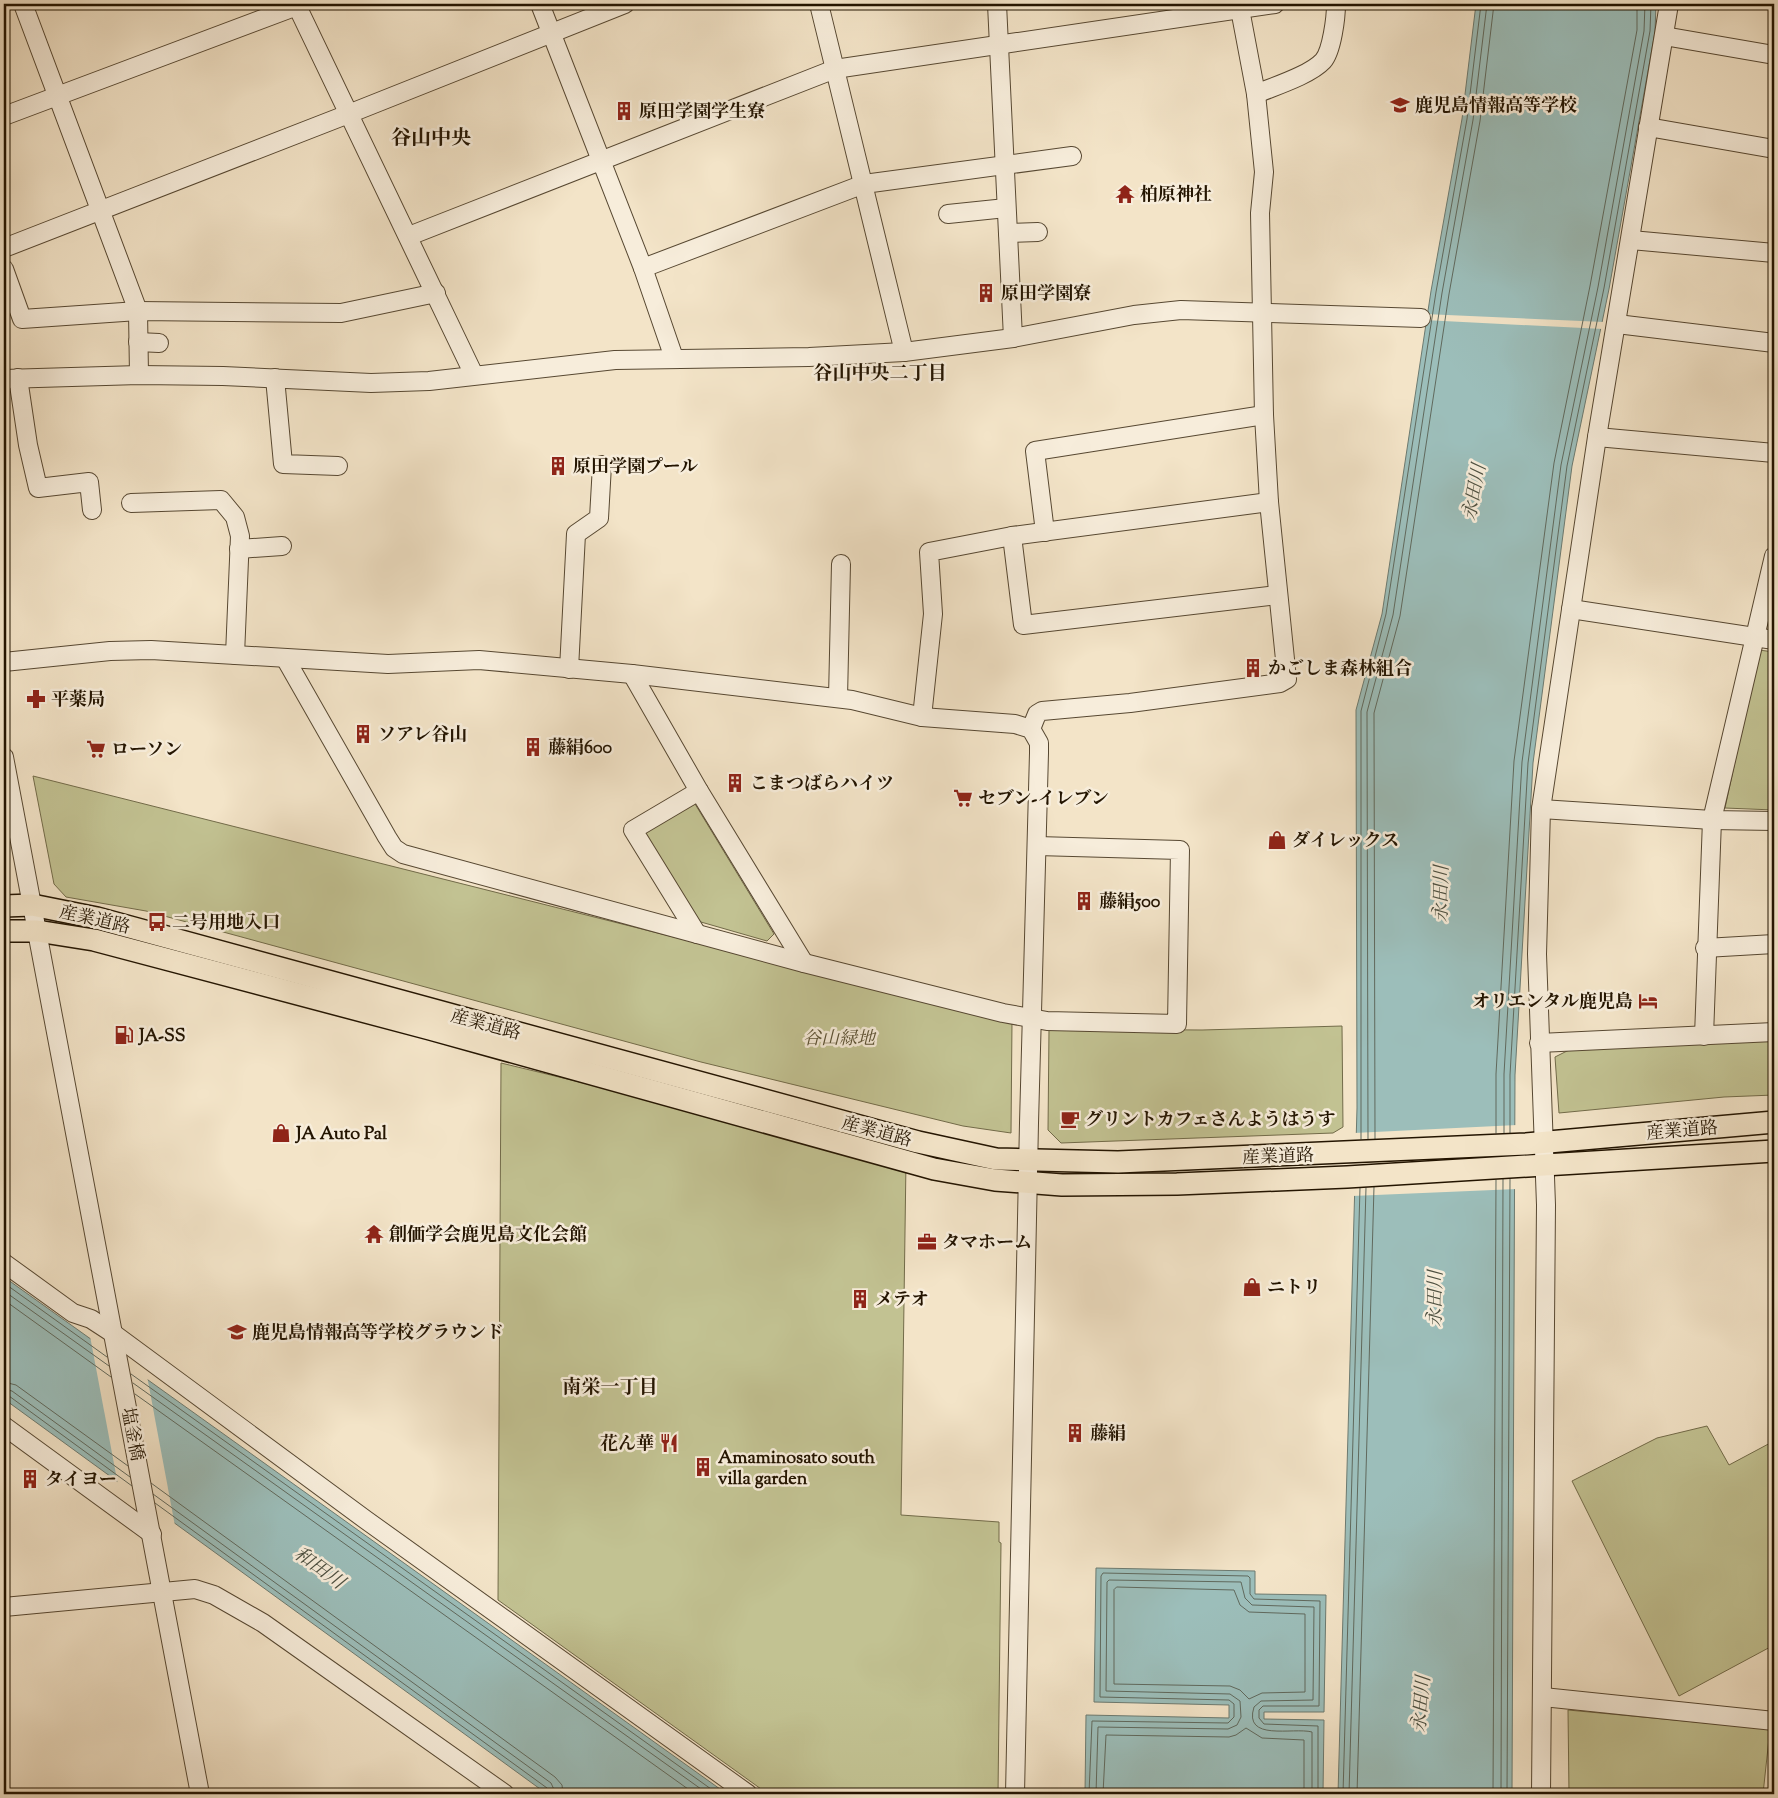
<svg xmlns="http://www.w3.org/2000/svg" width="1778" height="1798" font-family="'Sorts Mill Goudy','Noto Serif JP',serif">
<style>
.green{fill:#c2c292;stroke:#726b49}
.water{fill:#9cbeba;stroke:#6c7a70}
.pier{fill:#f3e4c8}
.lines{fill:none;stroke-linecap:round;stroke-linejoin:round}
.shore{stroke:#60695d;stroke-width:1}
.minor-casing{stroke:#574832;stroke-width:20}
.major-casing{stroke:#231400;stroke-width:24}
.minor{stroke:#f7eddb;stroke-width:18}
.major{stroke:#f3e4c8;stroke-width:21}
.labels{text-anchor:middle;stroke-width:5;stroke-linejoin:round;paint-order:stroke}
.poi-label{font-size:18px;font-weight:bold;fill:#231400;stroke:#f7eddb;text-anchor:start}
.street-label{font-size:18px;fill:#231400;stroke:#f7eddb}
.park-label{font-size:18px;font-style:italic;fill:#5b5133;stroke:#f7eddb}
.neighbourhood-label{font-size:19px;font-weight:bold;fill:#231400;stroke:#f7eddb}
.water-label{font-size:19px;font-style:italic;fill:#4d5041;stroke:#f7eddb}
.quarter-label{font-size:20px;font-weight:bold;fill:#231400;stroke:#f7eddb}
</style>
<rect width="100%" height="100%" fill="#f3e4c8"/>
<filter id="stains"><feTurbulence type="fractalNoise" baseFrequency=".004" numOctaves="4"/><feColorMatrix values="0 0 0 0 .2 0 0 0 0 .09 0 0 0 0 .02 0 0 0 .5 -.17"/></filter>
<radialGradient id="worn" r=".72"><stop offset=".6" stop-color="#630" stop-opacity="0"/><stop offset="1" stop-color="#630" stop-opacity=".3"/></radialGradient>
<g class="green">
<path d="M1759 650 1774 652V810L1725 808Z"/>
<path d="M33 776 1012 1022 1011 1133 963 1126 701 1062 146 911 66 897 54 884Z"/>
<path d="M692 799 774 934 767 941 694 920 641 835Z"/>
<path d="M1342 1026 1343 1127 1333 1133 1061 1143 1048 1130 1049 1029 1202 1030Z"/>
<path d="M1774 1039V1095L1724 1097 1559 1113 1555 1057 1573 1048Z"/>
<path d="M501 1063 906 1161 901 1515 999 1522V1542L1001 1543 998 1794H768L498 1600Z"/>
<path d="M1707 1426 1729 1465 1774 1441V1645L1679 1696 1572 1481 1657 1438Z"/>
<path d="M1568 1710 1770 1729 1763 1794H1569Z"/>
</g>
<g class="water">
<path d="M1476 4H1656L1655 32 1609 289 1572 466 1533 763 1515 1075 1512 1794H1338L1357 1108 1356 710 1382 614 1431 291 1462 119Z"/>
<path d="M4 1277 727 1794H547L4 1399Z"/>
<path d="M1096 1568 1255 1571V1594L1326 1595 1324 1712H1264V1719L1324 1720 1323 1794H1085L1086 1715 1229 1718V1705L1094 1702Z"/>
</g>
<g class="pier">
<path d="M1425 314 1604 322V325L1603 329 1424 320Z"/>
<path d="M1517 1125V1189L1352 1196 1354 1133Z"/>
<path d="M90 1336 147 1376 175 1526 118 1485Z"/>
</g>
<g class="lines">
<g class="shore">
<path d="M1496 1133V1074L1514 761 1554 463 1590 286 1637 30V4"/>
<path d="M1504 1133V1074L1522 762 1561 465 1598 287 1644 31 1645 4"/>
<path d="M1510 1133V1075L1528 763 1567 466 1604 288 1650 31 1651 4"/>
<path d="M1361 1139V711L1386 614 1436 292 1467 119 1481 4"/>
<path d="M1368 1139 1367 712 1393 615 1442 293 1473 120 1487 4"/>
<path d="M1375 1139 1374 713 1400 616 1449 294 1480 121 1494 4"/>
<path d="M4 1283 107 1357"/>
<path d="M4 1291 109 1366"/>
<path d="M4 1300 111 1377"/>
<path d="M131 1374 718 1794"/>
<path d="M4 1382 16 1385 128 1466"/>
<path d="M133 1383 708 1794"/>
<path d="M4 1389 12 1391 130 1477"/>
<path d="M135 1394 695 1794"/>
<path d="M4 1395 9 1396 132 1486"/>
<path d="M151 1483 555 1777 562 1785 563 1794"/>
<path d="M153 1494 551 1783 556 1794"/>
<path d="M155 1503 547 1788 550 1794"/>
<path d="M1117 1587 1234 1590 1240 1605 1249 1612 1305 1614V1692L1262 1693 1249 1699 1240 1690 1230 1686 1114 1684V1590Z"/>
<path d="M1089 1794 1092 1721 1228 1723 1234 1717V1704L1229 1700 1100 1697 1101 1576 1103 1573 1248 1576 1250 1578V1594L1254 1599 1320 1601 1319 1706H1263L1259 1710V1718L1264 1724 1318 1726V1794"/>
<path d="M1096 1794 1098 1727 1228 1729 1237 1725 1241 1717 1240 1701 1230 1694 1106 1691 1107 1582 1109 1580 1241 1582 1245 1598 1252 1605 1314 1607 1313 1700 1261 1701 1254 1707C1243 1742 1293 1727 1312 1732V1794"/>
<path d="M1103 1794 1106 1735 1229 1737 1236 1735 1246 1728 1262 1738 1304 1740V1794"/>
<path d="M1343 1794 1360 1188"/>
<path d="M1349 1794 1366 1188"/>
<path d="M1357 1794 1374 1187"/>
<path d="M1493 1794 1496 1180"/>
<path d="M1501 1794 1503 1179"/>
<path d="M1507 1794 1510 1179"/>
</g>
<g class="minor-casing">
<g id="minor">
<path d="M23 4 138 311 139 375"/>
<path d="M296 4 474 375"/>
<path d="M540 4 643 268 674 358"/>
<path d="M819 4 904 352"/>
<path d="M997 4 1013 338"/>
<path d="M1664 36 1774 55"/>
<path d="M1256 94C1275 86 1310 75 1323 61 1332 51 1336 17 1336 4"/>
<path d="M4 116 297 6"/>
<path d="M1648 127 1774 149"/>
<path d="M948 214 1006 208"/>
<path d="M1008 233 1038 232"/>
<path d="M409 236 835 69 1275 4"/>
<path d="M1631 240 1774 253"/>
<path d="M4 248 351 113 625 4"/>
<path d="M643 268 864 184 1072 156"/>
<path d="M4 269 22 319 138 311 341 313 436 293"/>
<path d="M1617 324 1774 343"/>
<path d="M138 342 159 343"/>
<path d="M18 378 28 445 38 488 89 482 92 510"/>
<path d="M275 378 283 464 338 466"/>
<path d="M4 379 139 375 223 376 371 383 429 381 615 360 809 357 904 352 1013 338 1134 315 1181 310 1421 318"/>
<path d="M1597 437 1774 453"/>
<path d="M131 503 221 500 235 517 240 536 235 655"/>
<path d="M1045 532 1035 451 1264 415"/>
<path d="M1012 536 1023 625 1277 595"/>
<path d="M239 549 282 546"/>
<path d="M1571 609 1774 640"/>
<path d="M285 658 387 837 394 848 403 854 804 963 1003 1013 1047 1021 1177 1024 1180 850 1037 846"/>
<path d="M4 662 110 651 151 650 388 664 479 660 632 674 852 700 922 717 1015 724 1031 729 1039 743V753L1029 1123 1015 1794"/>
<path d="M569 669 576 534 599 518 602 465"/>
<path d="M632 674 699 791 804 963"/>
<path d="M838 698 841 564"/>
<path d="M922 717 933 614 929 552 1012 536 1269 502"/>
<path d="M1031 729 1037 714 1042 711 1130 703 1280 683 1287 679 1269 502 1264 415 1260 213 1264 172 1256 94 1239 4"/>
<path d="M4 757 200 1794"/>
<path d="M1541 809 1712 820 1774 821"/>
<path d="M697 934 633 830 699 791"/>
<path d="M1705 948 1774 944"/>
<path d="M1704 1036 1712 820 1774 556"/>
<path d="M1539 1043 1774 1032"/>
<path d="M4 1263 73 1313 91 1319 114 1334 366 1520 748 1794"/>
<path d="M4 1426 152 1534"/>
<path d="M4 1607 195 1589 214 1595 263 1623 505 1794"/>
<path d="M1543 1697 1774 1721"/>
<path d="M1541 1794 1546 1205 1537 954 1541 809 1597 437 1669 4"/>
</g>
</g>
<g class="major-casing">
<g id="major">
<path d="M4 906 32 905 97 918 918 1142 996 1159 1118 1162 1526 1144 1774 1122"/>
<path d="M4 931H37L94 940 430 1029 934 1169 995 1180 1062 1185 1177 1184 1347 1177 1774 1151"/>
</g>
</g>
<use href="#minor" class="minor"/>
<use href="#major" class="major"/>
</g>
<defs>
<g id="school-bare" transform="scale(1.5)"><path d="M0-5L7-2L0 1L-7-2ZM-4 1L0 2.5L4 1V4Q0 6-4 4Z" fill="#8f2418" stroke="#f7eddb" stroke-width="2.5" paint-order="stroke"/></g>
<g id="building-bare" transform="scale(1.5)"><path d="M-4-6H4V6H1V3H-1V6H-4ZM-2.5-4.3h1.7v1.8h-1.7ZM.8-4.3h1.7v1.8H.8ZM-2.5-1h1.7V.8h-1.7ZM.8-1h1.7V.8H.8Z" fill="#8f2418" stroke="#f7eddb" stroke-width="2.5" paint-order="stroke"/></g>
<g id="temple-bare" transform="scale(1.5)"><path d="M0-6L5-2H3V0L6.5 2.5H4V6H1.5V3h-3V6H-4V2.5H-6.5L-3 0V-2H-5Z" fill="#8f2418" stroke="#f7eddb" stroke-width="2.5" paint-order="stroke"/></g>
<g id="pharmacy-bare" transform="scale(1.5)"><path d="M-2-6h4v4h4v4h-4v4h-4v-4h-4v-4h4Z" fill="#8f2418" stroke="#f7eddb" stroke-width="2.5" paint-order="stroke"/></g>
<g id="supermarket-bare" transform="scale(1.5)"><path d="M-6-5.5h2.5l.6 2H6L4.5 2H-2.5L-4.4-4H-6ZM-1.5 3.2a1.3 1.3 0 1 0 .1 0ZM3 3.2a1.3 1.3 0 1 0 .1 0Z" fill="#8f2418" stroke="#f7eddb" stroke-width="2.5" paint-order="stroke"/></g>
<g id="shop-bare" transform="scale(1.5)"><path d="M-5-2.5h2.3a2.7 3.5 0 0 1 5.4 0H5L5.5 6h-11ZM-1.5-2.5h3a1.5 2.3 0 0 0-3 0Z" fill="#8f2418" stroke="#f7eddb" stroke-width="2.5" paint-order="stroke"/></g>
<g id="bus-bare" transform="scale(1.5)"><path d="M-5-6H5V4H4V6H2V4H-2V6H-4V4H-5ZM-3.5-4V0h7V-4ZM-3.5 1.2v1.5H-2V1.2ZM2 1.2v1.5H3.5V1.2Z" fill="#8f2418" stroke="#f7eddb" stroke-width="2.5" paint-order="stroke"/></g>
<g id="hotel-bare" transform="scale(1.5)"><path d="M-6-4.5h1.5V1H6V5H4.5V3h-9V5H-6ZM-4 0a1.8 1.8 0 1 1 3.6 0ZM.5 0V-2.5h3Q6-2.5 6 0Z" fill="#8f2418" stroke="#f7eddb" stroke-width="2.5" paint-order="stroke"/></g>
<g id="fuel-bare" transform="scale(1.5)"><path d="M-5.5-6h7V0h2V4h1.3V-2.5L3-4.5l.8-.8L6-3V5H2.5V1h-1V6h-7ZM-4.2-4.7v3.2H.2V-4.7Z" fill="#8f2418" stroke="#f7eddb" stroke-width="2.5" paint-order="stroke"/></g>
<g id="cafe-bare" transform="scale(1.5)"><path d="M-5.5-4.5H6V0H3Q3 3.5 0 3.5H-2.5Q-5.5 3.5-5.5 0ZM3-3.2v2h1.7v-2ZM-6 4.5H4V6H-6Z" fill="#8f2418" stroke="#f7eddb" stroke-width="2.5" paint-order="stroke"/></g>
<g id="office-bare" transform="scale(1.5)"><path d="M-6-3h4V-5.5h4V-3h4V5H-6ZM-1-4.5V-3h2v-1.5ZM-6 0V1H6V0Z" fill="#8f2418" stroke="#f7eddb" stroke-width="2.5" paint-order="stroke"/></g>
<g id="restaurant-bare" transform="scale(1.5)"><path d="M-5-6h1v4h1v-4h1v4h1v-4h1v5L-1.5 .5V6h-2V.5L-5-1ZM5-6V6H3V1.5H1.5Q1.5-4 5-6Z" fill="#8f2418" stroke="#f7eddb" stroke-width="2.5" paint-order="stroke"/></g>
</defs>
<g fill-rule="evenodd">
<use href="#school-bare" x="1400" y="105"/>
<use href="#building-bare" x="624" y="111"/>
<use href="#temple-bare" x="1125" y="194"/>
<use href="#building-bare" x="986" y="293"/>
<use href="#building-bare" x="558" y="466"/>
<use href="#building-bare" x="1253" y="668"/>
<use href="#pharmacy-bare" x="36" y="699"/>
<use href="#building-bare" x="363" y="734"/>
<use href="#building-bare" x="533" y="747"/>
<use href="#supermarket-bare" x="96" y="749"/>
<use href="#building-bare" x="735" y="783"/>
<use href="#supermarket-bare" x="963" y="798"/>
<use href="#shop-bare" x="1277" y="840"/>
<use href="#building-bare" x="1084" y="901"/>
<use href="#bus-bare" x="157" y="922"/>
<use href="#hotel-bare" x="1648" y="1001"/>
<use href="#fuel-bare" x="124" y="1035"/>
<use href="#cafe-bare" x="1070" y="1119"/>
<use href="#shop-bare" x="281" y="1133"/>
<use href="#temple-bare" x="374" y="1234"/>
<use href="#office-bare" x="927" y="1242"/>
<use href="#shop-bare" x="1252" y="1287"/>
<use href="#building-bare" x="860" y="1299"/>
<use href="#school-bare" x="237" y="1332"/>
<use href="#building-bare" x="1075" y="1433"/>
<use href="#restaurant-bare" x="669" y="1443"/>
<use href="#building-bare" x="703" y="1467"/>
<use href="#building-bare" x="30" y="1479"/>
</g>
<g class="labels">
<g class="poi-label">
<text x="1415" y="111">鹿児島情報高等学校</text>
<text x="639" y="117">原田学園学生寮</text>
<text x="1140" y="200">柏原神社</text>
<text x="1001" y="299">原田学園寮</text>
<text x="573" y="472">原田学園プール</text>
<text x="1268" y="674">かごしま森林組合</text>
<text x="51" y="705">平薬局</text>
<text x="378" y="740">ソアレ谷山</text>
<text x="548" y="753">藤絹600</text>
<text x="111" y="755">ローソン</text>
<text x="750" y="789">こまつばらハイツ</text>
<text x="978" y="804">セブン-イレブン</text>
<text x="1292" y="846">ダイレックス</text>
<text x="1099" y="907">藤絹500</text>
<text x="172" y="928">二号用地入口</text>
<text x="1633" y="1007" text-anchor="end">オリエンタル鹿児島</text>
<text x="139" y="1041">JA-SS</text>
<text x="1085" y="1125">グリントカフェさんようはうす</text>
<text x="296" y="1139">JA Auto Pal</text>
<text x="389" y="1240">創価学会鹿児島文化会館</text>
<text x="942" y="1248">タマホーム</text>
<text x="1267" y="1293">ニトリ</text>
<text x="875" y="1305">メテオ</text>
<text x="252" y="1338">鹿児島情報高等学校グラウンド</text>
<text x="1090" y="1439">藤絹</text>
<text x="654" y="1449" text-anchor="end">花ん華</text>
<text x="718" y="1463">Amaminosato south<tspan x="718" dy="21">villa garden</tspan></text>
<text x="45" y="1485">タイヨー</text>
</g>
<g class="street-label">
<text transform="translate(95 919) rotate(13)" y="6">産業道路</text>
<text transform="translate(486 1024) rotate(15)" y="6">産業道路</text>
<text transform="translate(1682 1130) rotate(-5)" y="6">産業道路</text>
<text transform="translate(877 1131) rotate(15)" y="6">産業道路</text>
<text transform="translate(1278 1156) rotate(-2)" y="6">産業道路</text>
<text transform="translate(133 1434) rotate(79)" y="6">塩釜橋</text>
</g>
<g class="park-label">
<text x="839" y="1044">谷山緑地</text>
</g>
<g class="neighbourhood-label">
<text x="880" y="379">谷山中央二丁目</text>
<text x="610" y="1393">南栄一丁目</text>
</g>
<g class="water-label">
<text transform="translate(1473 492) rotate(-79)" y="7">永田川</text>
<text transform="translate(1440 894) rotate(-89)" y="7">永田川</text>
<text transform="translate(1434 1299) rotate(-89)" y="7">永田川</text>
<text transform="translate(320 1567) rotate(36)" y="7">和田川</text>
<text transform="translate(1420 1704) rotate(-85)" y="7">永田川</text>
</g>
<g class="quarter-label">
<text x="431" y="144">谷山中央</text>
</g>
</g>
<rect width="1778" height="1798" fill="none" stroke="#f3e4c8" stroke-width="20"/>
<rect x="5" y="5" width="1768" height="1788" fill="none" stroke="#231400" stroke-width="2.5"/>
<rect x="10" y="10" width="1758" height="1778" fill="none" stroke="#231400"/>
<rect width="100%" height="100%" filter="url(#stains)"/>
<rect width="100%" height="100%" fill="url(#worn)"/>
</svg>
